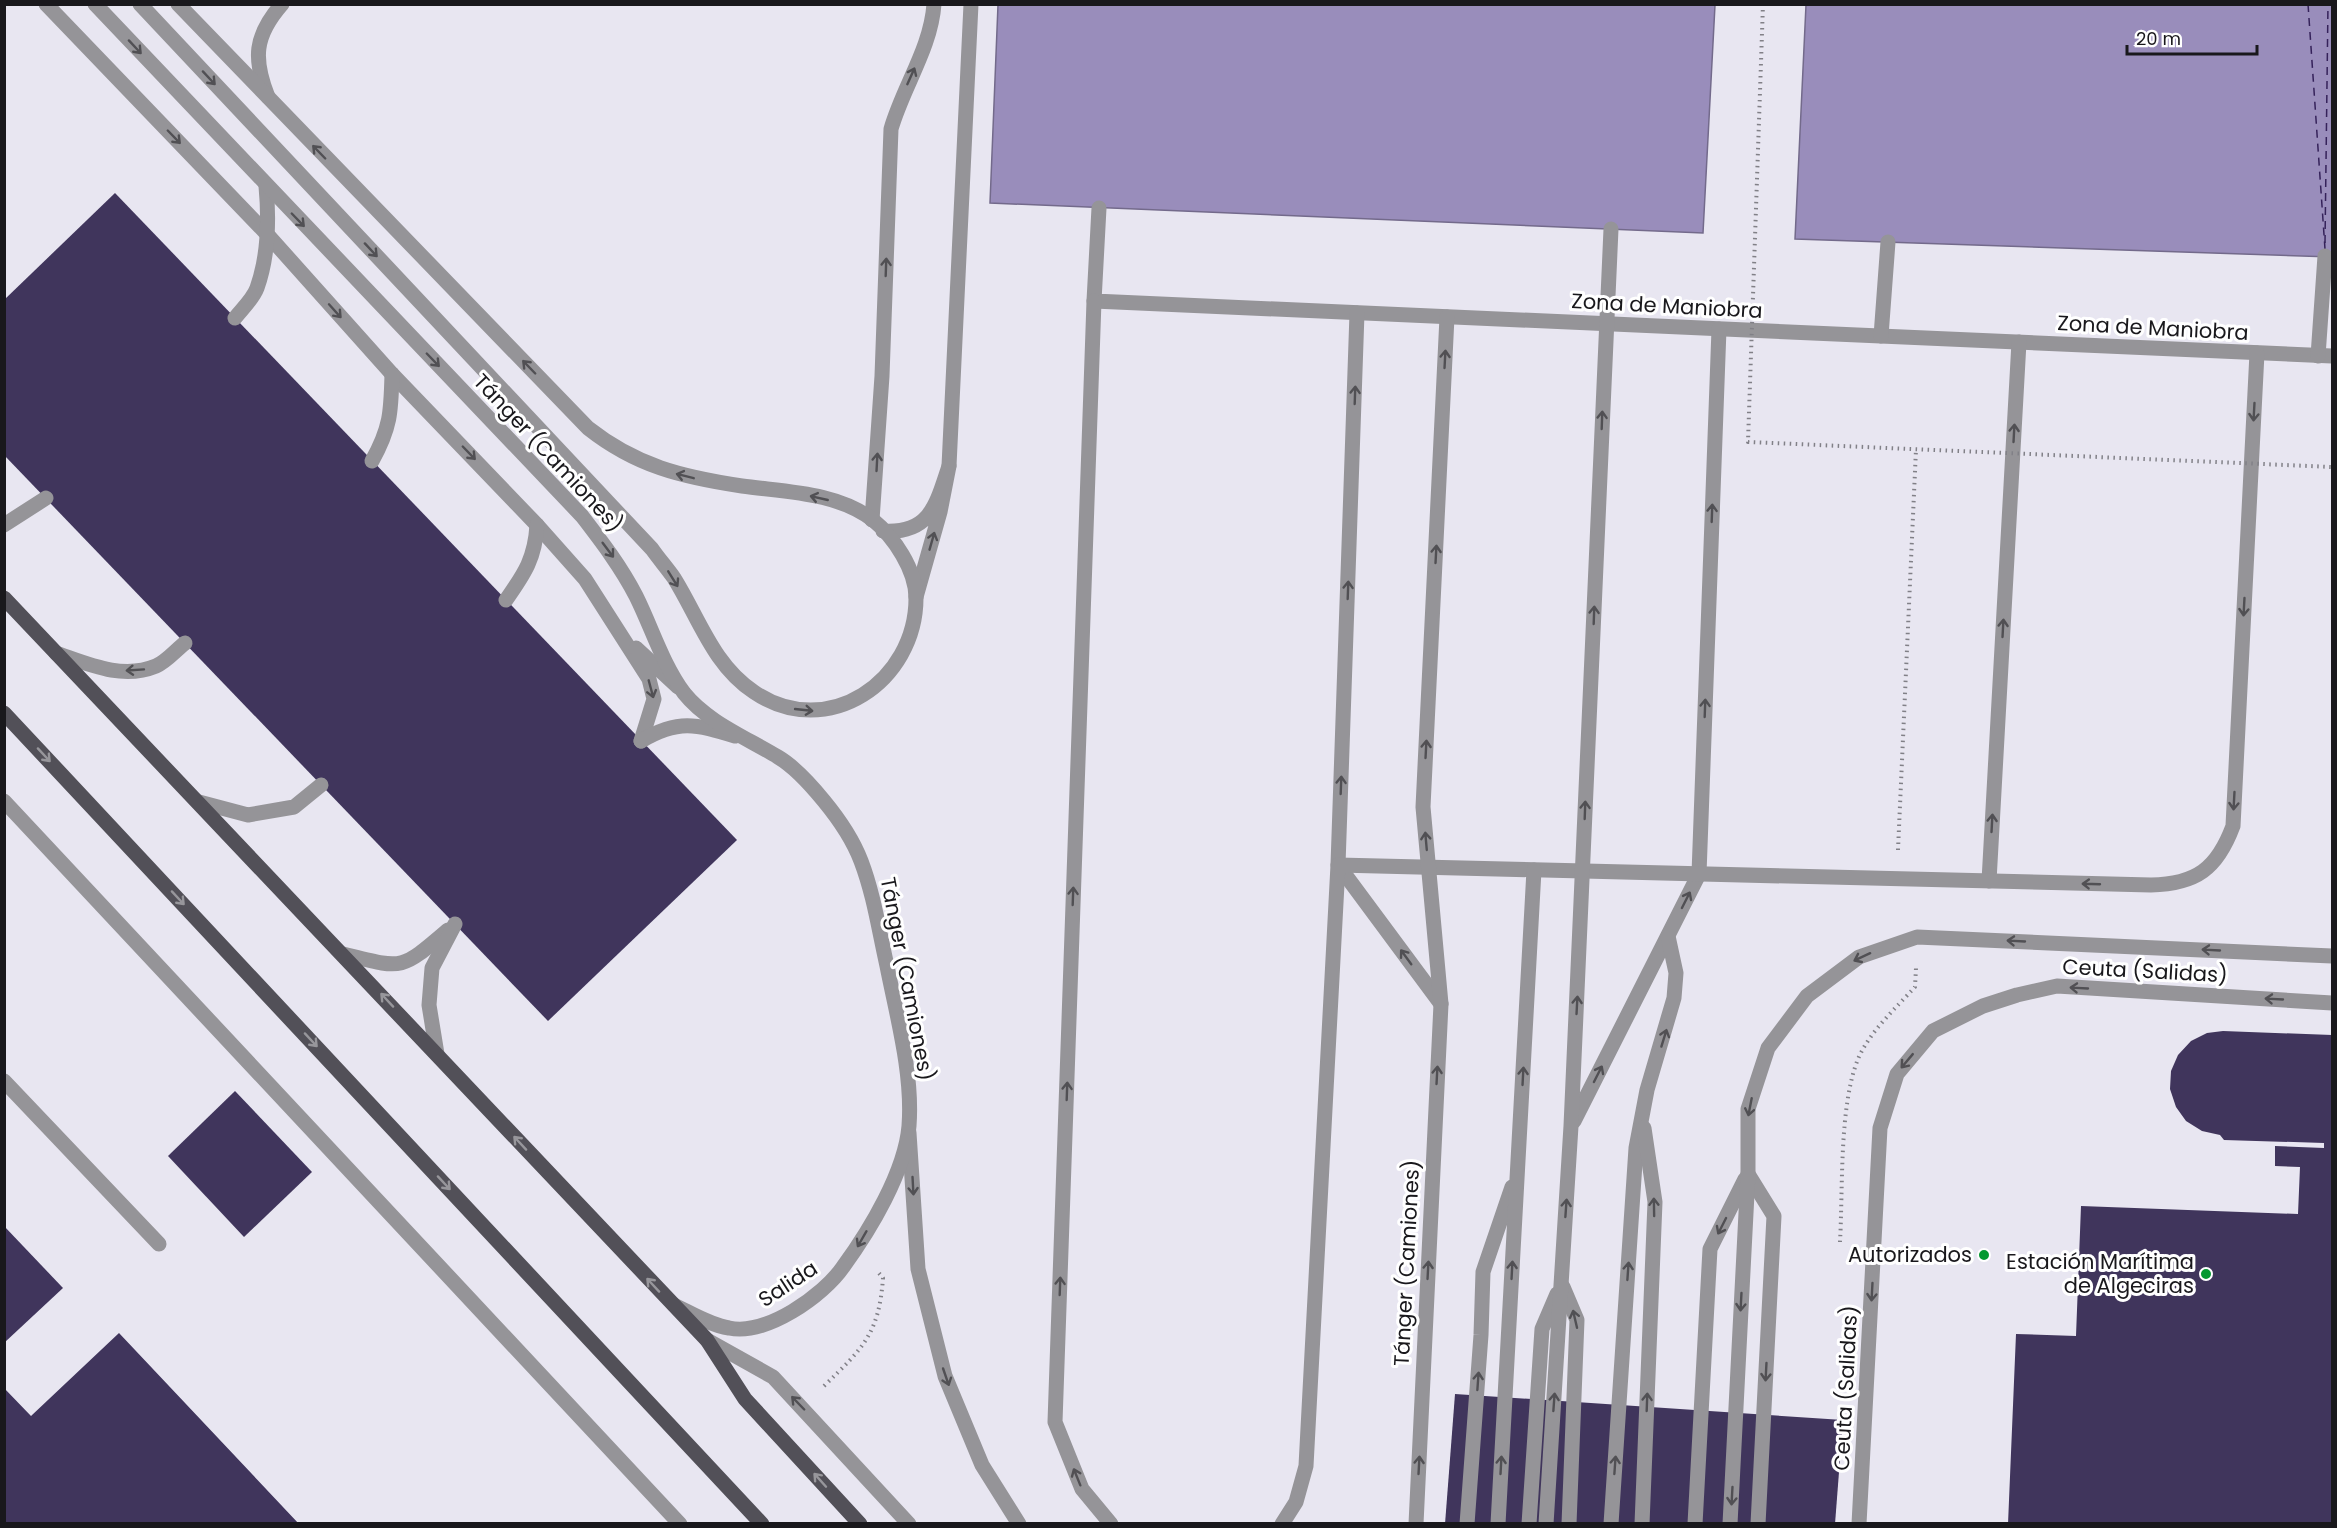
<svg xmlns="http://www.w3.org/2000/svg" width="2337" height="1528" font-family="Poppins,sans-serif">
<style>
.water{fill:#998dbb;stroke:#736a8b;stroke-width:1.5}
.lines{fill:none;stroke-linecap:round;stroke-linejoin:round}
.ferry{stroke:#35225a;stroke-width:1.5;stroke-dasharray:8 6;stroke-linecap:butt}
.building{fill:#40355c}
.path{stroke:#818087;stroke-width:4;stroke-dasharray:1.5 4.5;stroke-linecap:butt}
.lane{stroke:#959498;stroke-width:15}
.street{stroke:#959498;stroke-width:15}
.primary{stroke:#525058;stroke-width:15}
.path-bridge{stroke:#818087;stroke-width:4;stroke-dasharray:1.5 4.5;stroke-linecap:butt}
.oneway{stroke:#515054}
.oneway2{stroke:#97969b}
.poi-dot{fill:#049830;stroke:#fff;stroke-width:2}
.labels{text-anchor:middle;stroke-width:6;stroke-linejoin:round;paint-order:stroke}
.street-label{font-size:21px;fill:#19181c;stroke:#fff}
.poi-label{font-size:21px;fill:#19181c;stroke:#fff;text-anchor:end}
</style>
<rect width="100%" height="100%" fill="#e8e6f1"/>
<g class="water">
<path d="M998 5H1715L1703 233 990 203Z"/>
<path d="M1806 5H2332V257L1795 239Z"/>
</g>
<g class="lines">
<g class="ferry">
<path d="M2308 4 2325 249"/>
<path d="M2325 243 2328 4"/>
</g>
</g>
<g class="building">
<path d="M115 193 737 840 548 1021 4 455V300Z"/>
<path d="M2223 1031 2332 1035V1524H2008L2016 1334 2076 1336 2081 1206 2298 1214 2300 1167 2275 1166V1146L2324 1148V1143L2224 1140 2220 1135 2202 1131 2186 1121 2176 1107 2170 1089 2171 1071 2178 1055 2191 1041 2207 1033Z"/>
<path d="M235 1091 312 1172 244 1237 168 1156Z"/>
<path d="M4 1226 63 1288 4 1343Z"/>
<path d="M119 1333 299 1524H4V1388L31 1416Z"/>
<path d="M1455 1394 1843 1420 1835 1524H1445Z"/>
</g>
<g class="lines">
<g class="path">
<path d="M1898 850 1916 449"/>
<path d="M1840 1242C1843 1189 1839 1106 1858 1059 1870 1031 1896 1008 1915 987L1916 968"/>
<path d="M824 1386C863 1348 879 1334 883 1278L878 1272"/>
</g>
<g class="lane">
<path d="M46 4 266 233 392 374 537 525 585 579 649 679 654 699 641 741"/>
<path d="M268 97C253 59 254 36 282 4"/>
<path d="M1099 208 1094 301 2332 356"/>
<path d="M1094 301 1055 1422 1082 1489 1111 1524"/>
<path d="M1357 313 1338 865 1441 1004"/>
<path d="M235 318C242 309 253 299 257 288 268 257 269 218 266 186"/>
<path d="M1881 336 1888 242"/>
<path d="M2318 356 2325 256"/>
<path d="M372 461C391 427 391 411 392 374"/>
<path d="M949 466 971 4"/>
<path d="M872 520 882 376 891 129C903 87 931 48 934 4"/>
<path d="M4 525 46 498"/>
<path d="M883 531C930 534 936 505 949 466L940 512 916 597"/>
<path d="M506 600C525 573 535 558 537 525"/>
<path d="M636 648 678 687"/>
<path d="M56 653C88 664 122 680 156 666 166 662 176 650 185 643"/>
<path d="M641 741C678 719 696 724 735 736"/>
<path d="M4 801 680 1524"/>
<path d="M199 802 248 815 294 807 321 785"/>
<path d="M1989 881 2019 342"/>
<path d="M343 954C404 969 400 971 448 930"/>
<path d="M437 1054 429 1005 432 968 455 924"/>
<path d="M4 1081 159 1244"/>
<path d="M1574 1121 1699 874 1719 329"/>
<path d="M909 1133 918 1269 945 1376 982 1465 1019 1524"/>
<path d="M1748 1174 1774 1216 1758 1524"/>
<path d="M1563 1287 1577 1320 1569 1524"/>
<path d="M707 1340 773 1377 909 1524"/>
<path d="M1282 1524 1296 1502 1306 1466 1338 865 2151 885C2196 884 2217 869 2233 826L2257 353"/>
<path d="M1416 1524 1441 1004 1423 807 1447 317"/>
<path d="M1467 1524 1481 1335 1483 1272 1512 1187"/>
<path d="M1498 1524 1534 870"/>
<path d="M1529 1524 1542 1329 1557 1294"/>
<path d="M1546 1524 1571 1126 1611 229"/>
<path d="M1611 1524 1636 1148 1647 1090 1674 998 1676 973 1668 936"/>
<path d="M1642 1524 1655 1202 1644 1128"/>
<path d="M1695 1524 1710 1249 1745 1179"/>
<path d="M1730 1524 1748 1174V1109L1768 1048 1807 996 1859 957 1917 937 2332 956"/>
</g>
<g class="street">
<path d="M95 4 582 516C602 542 621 567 636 596 652 628 662 663 684 693 707 722 747 738 778 757 795 767 811 785 824 801 838 818 853 840 861 861 874 895 879 931 887 966 897 1017 913 1074 909 1126 905 1172 870 1230 843 1267 823 1296 766 1336 729 1328 710 1325 691 1313 674 1305"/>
<path d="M140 4 652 549C659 559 667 568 674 578 699 618 713 665 754 692 828 742 916 681 916 598 916 570 894 537 873 520 837 492 785 492 742 486 682 477 636 466 588 428L178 4"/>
<path d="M1859 1524 1880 1128 1897 1074 1933 1031 1983 1006 2017 995 2057 986 2332 1003"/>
</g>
<g class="primary">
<path d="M4 598 707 1340 745 1399 860 1524"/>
<path d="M4 713 762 1524"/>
</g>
<path class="path-bridge" d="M1763 4 1748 442 2332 467"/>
</g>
<defs><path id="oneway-shaft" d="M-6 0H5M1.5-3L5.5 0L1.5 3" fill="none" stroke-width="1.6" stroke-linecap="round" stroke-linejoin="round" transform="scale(1.5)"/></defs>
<g class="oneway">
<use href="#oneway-shaft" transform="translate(135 47) rotate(47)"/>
<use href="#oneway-shaft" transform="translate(911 76) rotate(-66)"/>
<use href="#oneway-shaft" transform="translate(209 78) rotate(47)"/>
<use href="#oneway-shaft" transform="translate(174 137) rotate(46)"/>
<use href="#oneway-shaft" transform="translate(319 152) rotate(-134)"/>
<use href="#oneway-shaft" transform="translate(298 220) rotate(46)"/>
<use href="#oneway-shaft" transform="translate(371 250) rotate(47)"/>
<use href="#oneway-shaft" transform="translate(886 267) rotate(-88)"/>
<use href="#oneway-shaft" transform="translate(335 311) rotate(48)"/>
<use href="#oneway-shaft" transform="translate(1445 359) rotate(-87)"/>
<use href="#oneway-shaft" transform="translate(433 360) rotate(46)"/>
<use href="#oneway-shaft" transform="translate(529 367) rotate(-134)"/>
<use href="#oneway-shaft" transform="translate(1355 395) rotate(-88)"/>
<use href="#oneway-shaft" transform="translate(2254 412) rotate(93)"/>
<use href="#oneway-shaft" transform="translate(1602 420) rotate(-88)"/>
<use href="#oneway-shaft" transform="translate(2014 433) rotate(-87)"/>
<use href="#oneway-shaft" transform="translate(469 453) rotate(46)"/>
<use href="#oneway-shaft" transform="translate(877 462) rotate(-87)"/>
<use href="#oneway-shaft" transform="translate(685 476) rotate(-166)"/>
<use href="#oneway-shaft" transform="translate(819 498) rotate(-167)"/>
<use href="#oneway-shaft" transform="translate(1712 513) rotate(-88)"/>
<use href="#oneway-shaft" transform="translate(932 541) rotate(-74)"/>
<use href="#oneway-shaft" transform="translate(608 550) rotate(53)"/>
<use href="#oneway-shaft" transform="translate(1436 554) rotate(-87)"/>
<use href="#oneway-shaft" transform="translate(673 579) rotate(58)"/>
<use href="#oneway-shaft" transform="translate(1348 590) rotate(-88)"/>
<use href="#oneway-shaft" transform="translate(2244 607) rotate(93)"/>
<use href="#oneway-shaft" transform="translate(1594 615) rotate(-88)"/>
<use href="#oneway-shaft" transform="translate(2003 628) rotate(-87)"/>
<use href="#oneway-shaft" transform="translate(135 670) rotate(176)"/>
<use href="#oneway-shaft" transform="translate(651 689) rotate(75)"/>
<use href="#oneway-shaft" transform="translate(1705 708) rotate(-88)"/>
<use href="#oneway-shaft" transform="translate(804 710) rotate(6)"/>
<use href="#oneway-shaft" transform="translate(1426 749) rotate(-87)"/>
<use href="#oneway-shaft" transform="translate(1341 785) rotate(-88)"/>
<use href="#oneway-shaft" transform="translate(2234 801) rotate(93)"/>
<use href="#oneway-shaft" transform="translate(1585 810) rotate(-88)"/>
<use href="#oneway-shaft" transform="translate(1992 823) rotate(-87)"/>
<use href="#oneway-shaft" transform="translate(1426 841) rotate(-95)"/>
<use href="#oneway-shaft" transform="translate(2091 884) rotate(-178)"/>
<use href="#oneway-shaft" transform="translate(1073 896) rotate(-88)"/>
<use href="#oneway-shaft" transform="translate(1686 900) rotate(-63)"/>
<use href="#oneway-shaft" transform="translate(2016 941) rotate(-177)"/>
<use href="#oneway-shaft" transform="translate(2211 950) rotate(-177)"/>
<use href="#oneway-shaft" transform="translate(1406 957) rotate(-126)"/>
<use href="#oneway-shaft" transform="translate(1862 957) rotate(155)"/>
<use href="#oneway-shaft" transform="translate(2079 988) rotate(-177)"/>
<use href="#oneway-shaft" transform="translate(2274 999) rotate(-177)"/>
<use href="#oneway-shaft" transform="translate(1577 1005) rotate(-87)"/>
<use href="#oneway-shaft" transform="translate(1664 1038) rotate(-73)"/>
<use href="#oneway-shaft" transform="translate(1907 1061) rotate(130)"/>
<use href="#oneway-shaft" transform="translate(1598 1074) rotate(-63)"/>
<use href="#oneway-shaft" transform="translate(1437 1075) rotate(-87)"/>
<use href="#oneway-shaft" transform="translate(1523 1076) rotate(-87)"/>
<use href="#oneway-shaft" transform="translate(1067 1091) rotate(-88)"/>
<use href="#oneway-shaft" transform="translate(1750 1107) rotate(101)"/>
<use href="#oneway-shaft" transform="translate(913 1186) rotate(87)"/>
<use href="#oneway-shaft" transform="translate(1654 1207) rotate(-91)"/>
<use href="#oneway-shaft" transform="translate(1566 1208) rotate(-86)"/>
<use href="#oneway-shaft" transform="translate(1722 1226) rotate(117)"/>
<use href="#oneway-shaft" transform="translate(862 1239) rotate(120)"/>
<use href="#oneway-shaft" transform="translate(1428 1270) rotate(-87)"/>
<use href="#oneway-shaft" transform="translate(1512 1270) rotate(-87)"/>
<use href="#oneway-shaft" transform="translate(1628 1271) rotate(-86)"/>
<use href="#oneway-shaft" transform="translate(1060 1286) rotate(-88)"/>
<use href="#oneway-shaft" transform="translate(1872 1292) rotate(93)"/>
<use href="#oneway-shaft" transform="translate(1741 1302) rotate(93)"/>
<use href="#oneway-shaft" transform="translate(1575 1319) rotate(-103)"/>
<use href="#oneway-shaft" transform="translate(1766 1372) rotate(93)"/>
<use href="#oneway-shaft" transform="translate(946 1377) rotate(71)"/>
<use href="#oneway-shaft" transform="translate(1478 1381) rotate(-86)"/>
<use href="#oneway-shaft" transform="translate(1554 1402) rotate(-86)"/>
<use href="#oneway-shaft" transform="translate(1647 1402) rotate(-88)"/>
<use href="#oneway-shaft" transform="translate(798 1403) rotate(-134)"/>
<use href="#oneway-shaft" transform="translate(1419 1465) rotate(-87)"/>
<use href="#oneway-shaft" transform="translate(1501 1465) rotate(-87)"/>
<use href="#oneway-shaft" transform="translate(1615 1465) rotate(-86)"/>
<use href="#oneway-shaft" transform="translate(1077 1477) rotate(-112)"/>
<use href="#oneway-shaft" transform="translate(1732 1496) rotate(93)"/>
</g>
<g class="oneway2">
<use href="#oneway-shaft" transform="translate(44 755) rotate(47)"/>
<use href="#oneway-shaft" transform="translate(178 898) rotate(47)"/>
<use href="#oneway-shaft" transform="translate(387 1000) rotate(-133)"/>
<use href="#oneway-shaft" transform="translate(311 1040) rotate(47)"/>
<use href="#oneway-shaft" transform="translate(520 1143) rotate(-133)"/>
<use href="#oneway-shaft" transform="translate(444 1183) rotate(47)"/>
<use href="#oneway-shaft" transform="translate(653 1285) rotate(-133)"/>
<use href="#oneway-shaft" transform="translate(820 1480) rotate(-132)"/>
</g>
<g class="poi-dot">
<circle cx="1984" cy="1255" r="6"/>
<circle cx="2206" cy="1274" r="6"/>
</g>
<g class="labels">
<g class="street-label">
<text transform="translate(1667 306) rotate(3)" y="7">Zona de Maniobra</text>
<text transform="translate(2153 328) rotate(3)" y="7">Zona de Maniobra</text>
<text transform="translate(548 453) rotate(47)" y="7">Tánger (Camiones)</text>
<text transform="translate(2145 971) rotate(3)" y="7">Ceuta (Salidas)</text>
<text transform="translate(907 979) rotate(79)" y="7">Tánger (Camiones)</text>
<text transform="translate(1407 1263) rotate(-87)" y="7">Tánger (Camiones)</text>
<text transform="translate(788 1284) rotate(-33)" y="7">Salida</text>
<text transform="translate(1846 1388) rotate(-87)" y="7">Ceuta (Salidas)</text>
</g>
<g class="poi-label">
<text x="1972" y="1262">Autorizados</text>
<text x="2194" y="1269">Estación Marítima<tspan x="2194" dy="24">de Algeciras</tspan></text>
</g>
</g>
<rect width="2337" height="1528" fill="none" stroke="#19181c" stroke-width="12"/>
<path d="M2127 45v9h130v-9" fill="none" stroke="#19181c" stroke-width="3"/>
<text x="2136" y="45" font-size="18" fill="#19181c" stroke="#ffffff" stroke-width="4.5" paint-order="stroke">20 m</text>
</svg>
